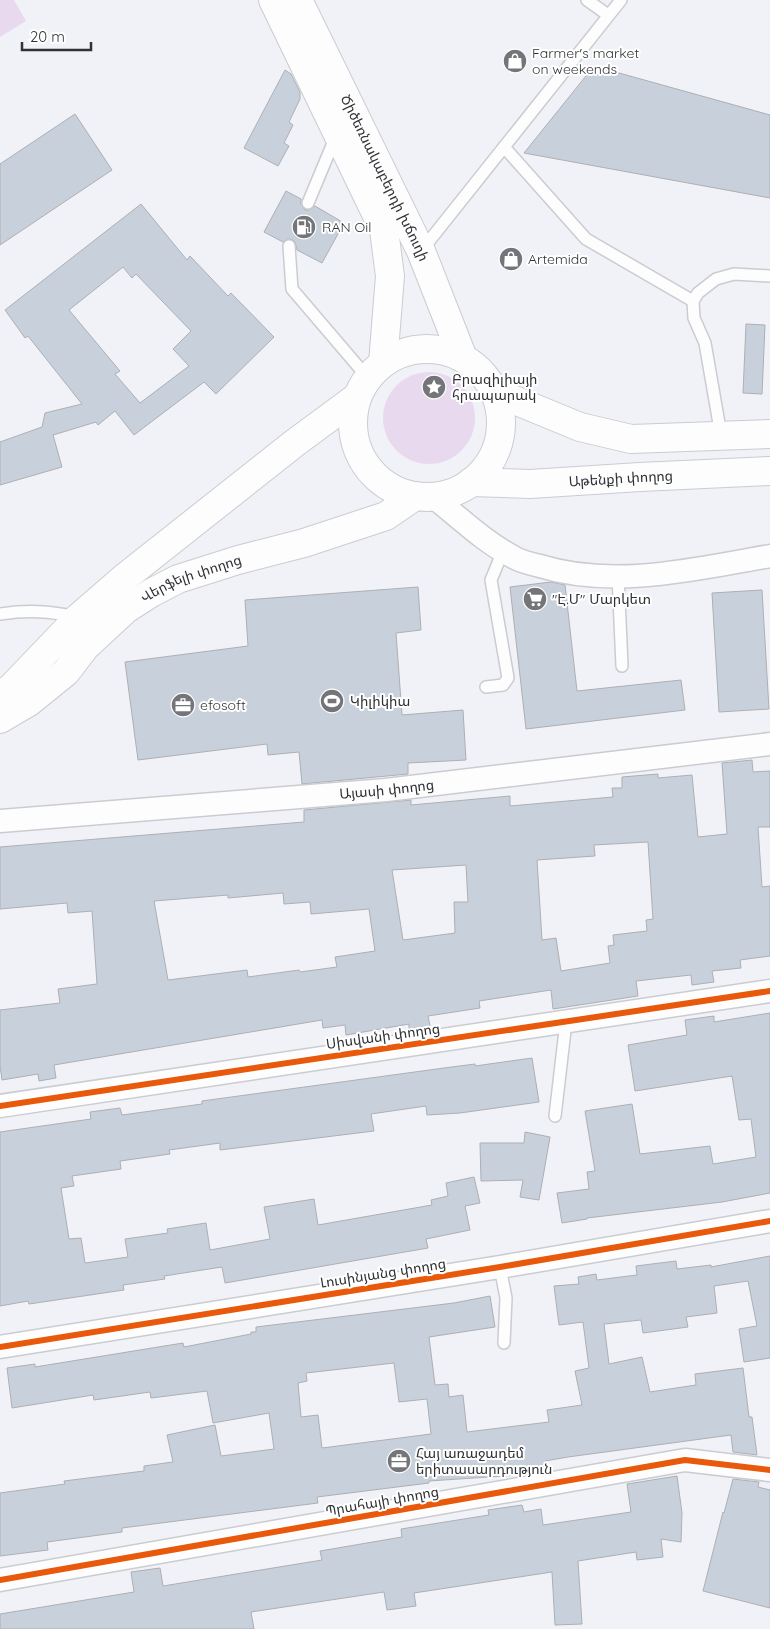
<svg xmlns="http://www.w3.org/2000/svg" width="770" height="1629" font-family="Quicksand,'Noto Sans Armenian',sans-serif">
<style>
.green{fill:#e9d9ef}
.building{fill:#c8d1db;stroke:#adafb3;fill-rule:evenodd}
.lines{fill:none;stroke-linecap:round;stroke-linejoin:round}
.lane-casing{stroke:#caccd0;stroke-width:14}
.street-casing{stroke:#caccd0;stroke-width:25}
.secondary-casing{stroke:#caccd0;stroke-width:30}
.primary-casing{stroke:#caccd0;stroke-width:30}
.lane{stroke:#fdfdfe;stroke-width:11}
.street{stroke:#fdfdfe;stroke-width:22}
.secondary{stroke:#fdfdfe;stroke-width:28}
.primary{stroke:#fdfdfe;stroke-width:28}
.cycleway-casing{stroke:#fff;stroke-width:9}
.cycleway{stroke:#e8590c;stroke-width:6}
.labels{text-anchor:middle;stroke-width:4;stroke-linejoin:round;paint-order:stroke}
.poi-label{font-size:14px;fill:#303235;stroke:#fff;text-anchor:start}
.street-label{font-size:14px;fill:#303235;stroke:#fff}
</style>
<rect width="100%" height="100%" fill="#f1f2f8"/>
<g class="green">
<path d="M0 0H14L26 21 0 37Z"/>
<circle cx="429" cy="418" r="46"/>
</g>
<g class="building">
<path d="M594 66 770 115V198L524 153Z"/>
<path d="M285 70 291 74 300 92V99L289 122 293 125 284 143 289 146 278 166 244 148Z"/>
<path d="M75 114 112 170 0 245V164Z"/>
<path d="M286 191 301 199V204L305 210H309L315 206 344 223 322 263 297 250 295 242 293 240 288 239 283 242 264 232Z"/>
<path d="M141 204 187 260 190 256 228 296 231 293 274 337 216 394 204 382 134 435 115 411 98 425 96 422 53 435 62 467 0 485V442L42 427 45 413 82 404 28 336 25 338 5 310ZM123 267 132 278 136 274 191 331 173 349 189 366 140 403 115 374 120 371 69 310Z"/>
<path d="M746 324 765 325 762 394 743 393Z"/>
<path d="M551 582 565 585 577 691 681 680 685 710 526 729 510 587Z"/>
<path d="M418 587 421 630 396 633 402 715 463 710 466 760 408 763V774L302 784 299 752 268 755 267 744 138 760 125 662 248 646 245 600Z"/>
<path d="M762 590 769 709 719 712 712 593Z"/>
<path d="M752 760 753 772 770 771V827H758L762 887 770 886V956L740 960 741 968 712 971 714 982 692 985 691 975 636 981 638 996 553 1009 551 990 479 1001 480 1008 428 1016 430 1026 409 1029V1024L346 1035 345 1025 323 1028 322 1020 54 1065 56 1078 39 1081 38 1074 2 1080 0 1066V1010L60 1003 58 989 97 984 92 911 68 913 67 903 0 909V847L304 822V810L411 800V805L510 796V806L613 797 612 788H622V777L658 774V778L692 775 698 837 727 834 722 763ZM648 842 653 919 646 920 647 931 613 935 614 945 608 946 610 963 561 971 556 938 542 940 537 860 595 856 594 845ZM466 865 468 902H454L455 933 403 940 392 870ZM283 893 284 904 310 902 311 914 369 909 375 951 335 957 337 967 300 972 299 970 248 977 247 970 168 980 154 901 228 895V898Z"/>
<path d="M770 1013V1193L722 1202 587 1218V1219L562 1223 557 1193 589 1189 587 1172 595 1171 585 1111 632 1104 640 1154 710 1146 713 1164 756 1157 751 1119 739 1120 732 1076 635 1091 628 1045 687 1035 685 1020 714 1016V1022Z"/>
<path d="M532 1058 539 1102 460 1113 427 1115 426 1106 371 1114 374 1131 220 1150V1143L169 1150 170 1154 120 1161 121 1169 72 1176 74 1186 61 1188 69 1239 81 1238 85 1263 128 1257 125 1239 168 1233 167 1229 206 1223 210 1250 270 1239 264 1207 314 1199 318 1225 432 1205 431 1200 448 1196 446 1183 474 1177 480 1203 465 1206 470 1230 426 1239 428 1248 225 1283 222 1267 164 1276 165 1279 123 1285 124 1290 29 1304 28 1301 0 1306V1132L91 1119 90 1112 120 1108 122 1115 202 1104V1101L444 1068 475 1064V1066Z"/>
<path d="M525 1132 550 1137 539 1200 520 1197 523 1180 481 1181 480 1143H524Z"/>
<path d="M770 1256V1358L744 1362 739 1329 757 1326 748 1281 714 1286 717 1313 686 1317 688 1327 643 1333 641 1320 604 1324 609 1364 642 1357 650 1392 696 1385 695 1374 743 1368 749 1417H752L757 1455 733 1452 731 1435 568 1457 545 1461 546 1468 517 1472 518 1475 429 1481V1483L317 1497 318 1503 122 1528V1532L47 1542 48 1550 0 1556V1493L65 1484 64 1481 144 1471V1466L173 1462 167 1435 215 1425 221 1456 274 1449 269 1413 213 1423 207 1391 151 1398 150 1392 94 1400 93 1395 12 1408 7 1368 35 1364V1367L183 1343 184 1347 251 1334V1332H256V1327L454 1303 490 1296 495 1327 429 1337 435 1385 448 1384 449 1397 463 1395 467 1432 549 1422 547 1410 582 1405 575 1371 589 1368 583 1322 559 1325 554 1286 579 1284 578 1277 596 1274 597 1280 637 1275 636 1266 676 1261 677 1269 711 1265V1267ZM394 1363 399 1402 427 1399 431 1434 322 1448 318 1415 301 1417 298 1383 307 1381 306 1373Z"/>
<path d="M677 1476 682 1513 681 1542 661 1539 663 1557 637 1560 636 1552 578 1561 582 1624 555 1625 552 1572 414 1593 416 1606 387 1610 384 1592 251 1612 254 1629H0V1614L134 1592 131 1572 160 1568 163 1586 322 1560 320 1551 402 1537 401 1529 489 1515 488 1510 522 1505 524 1512 541 1509 543 1525 631 1512 627 1484Z"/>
<path d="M733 1479 759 1482 758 1487 770 1490V1608L703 1591 723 1512 724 1513Z"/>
</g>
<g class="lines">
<g class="lane-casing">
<g id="lane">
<path d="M587 0 608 15"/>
<path d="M504 147 586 239 693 301"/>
<path d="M308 203 336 136"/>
<path d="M289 246 292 289 368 378"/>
<path d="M422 250 621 0"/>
<path d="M721 435 705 343 694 318 693 301 698 293 716 279 734 274 770 276"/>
<path d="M618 576 622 666"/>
<path d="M0 614C28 610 49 611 77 617"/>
<path d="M486 687 503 685 508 678 491 580 503 551"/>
<path d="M555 1116 566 1022"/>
<path d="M500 1267 506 1298 504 1343"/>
</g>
</g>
<g class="street-casing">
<g id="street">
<path d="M432 496C459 517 484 542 515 558 522 562 532 564 540 566 614 589 696 569 770 556"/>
<path id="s1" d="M0 821 386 790 770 744"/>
<path d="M0 1106 770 991"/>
<path d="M0 1347 500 1267 770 1221"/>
<path d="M0 1580 685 1460 770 1470"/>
</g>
</g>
<g class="secondary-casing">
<g id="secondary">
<path d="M0 696 12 687 79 617 124 578 296 442 357 397"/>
<path id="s2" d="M0 719 29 702 66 672 85 647 126 609 151 593 178 579 238 560 304 543 386 516 415 496"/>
</g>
</g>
<g class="primary-casing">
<g id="primary">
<path d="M273 0 384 230 390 276 383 363"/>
<path id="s3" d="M298 0 421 251 463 358"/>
<circle cx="427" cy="423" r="74"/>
<path d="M495 392 580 427 631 439 770 434"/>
<path id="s4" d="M471 482 530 484 640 477 770 471"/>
</g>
</g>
<use href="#lane" class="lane"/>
<use href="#street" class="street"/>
<use href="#secondary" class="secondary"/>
<use href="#primary" class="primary"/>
<g class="cycleway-casing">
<g id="cycleway">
<path d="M0 1106 770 991"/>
<path d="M0 1347 500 1267 770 1221"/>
<path d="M0 1580 685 1460 770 1470"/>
</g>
</g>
<use href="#cycleway" class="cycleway"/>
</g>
<defs>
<g id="shop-disc" transform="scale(1.25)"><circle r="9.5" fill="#747579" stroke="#fff"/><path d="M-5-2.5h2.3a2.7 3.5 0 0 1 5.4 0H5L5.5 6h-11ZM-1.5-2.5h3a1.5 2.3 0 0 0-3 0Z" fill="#fff"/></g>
<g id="fuel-disc" transform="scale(1.25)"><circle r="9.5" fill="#747579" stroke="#fff"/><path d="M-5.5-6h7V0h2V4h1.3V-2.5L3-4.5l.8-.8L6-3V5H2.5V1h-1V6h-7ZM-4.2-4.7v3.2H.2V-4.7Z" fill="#fff"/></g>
<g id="sight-disc" transform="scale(1.25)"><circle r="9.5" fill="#747579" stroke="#fff"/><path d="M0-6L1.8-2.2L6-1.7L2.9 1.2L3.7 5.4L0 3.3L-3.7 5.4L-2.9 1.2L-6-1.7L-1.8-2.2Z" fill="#fff"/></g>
<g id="supermarket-disc" transform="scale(1.25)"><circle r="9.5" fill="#747579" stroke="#fff"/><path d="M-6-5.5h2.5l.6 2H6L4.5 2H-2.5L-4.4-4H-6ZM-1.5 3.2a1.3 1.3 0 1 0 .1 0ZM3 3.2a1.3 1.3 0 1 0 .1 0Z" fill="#fff"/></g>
<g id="stadium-disc" transform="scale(1.25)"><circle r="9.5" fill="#747579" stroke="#fff"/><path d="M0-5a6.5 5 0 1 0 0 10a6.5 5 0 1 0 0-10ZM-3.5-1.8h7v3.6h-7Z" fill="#fff"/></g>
<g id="office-disc" transform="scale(1.25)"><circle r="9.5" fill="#747579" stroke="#fff"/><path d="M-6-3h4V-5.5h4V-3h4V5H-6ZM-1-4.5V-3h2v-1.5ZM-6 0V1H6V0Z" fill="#fff"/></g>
</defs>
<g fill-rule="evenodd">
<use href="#shop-disc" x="515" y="61"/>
<use href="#fuel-disc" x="304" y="227"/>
<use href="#shop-disc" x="511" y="259"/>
<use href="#sight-disc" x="434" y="387"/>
<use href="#supermarket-disc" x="535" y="599"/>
<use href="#stadium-disc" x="332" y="701"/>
<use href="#office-disc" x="183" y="705"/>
<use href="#office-disc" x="399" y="1461"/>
</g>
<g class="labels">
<g class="poi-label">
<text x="532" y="58">Farmer's market<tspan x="532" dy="16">on weekends</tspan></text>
<text x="322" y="232">RAN Oil</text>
<text x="528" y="264">Artemida</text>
<text x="452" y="384">Բրազիլիայի<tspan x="452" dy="16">հրապարակ</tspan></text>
<text x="552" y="604">"Է.Մ" Մարկետ</text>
<text x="350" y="706">Կիլիկիա</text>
<text x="200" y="710">efosoft</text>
<text x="416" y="1458">Հայ առաջադեմ<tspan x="416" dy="16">երիտասարդություն</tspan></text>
</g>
<g class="street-label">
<text dy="5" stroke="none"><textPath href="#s3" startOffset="198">Ծիծեռնակաբերդի խճուղի</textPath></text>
<text dy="5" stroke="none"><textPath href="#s4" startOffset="150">Աթենքի փողոց</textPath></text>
<text dy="5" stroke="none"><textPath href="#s2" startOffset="241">Վերֆելի փողոց</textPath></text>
<text dy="5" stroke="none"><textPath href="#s1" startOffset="388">Այասի փողոց</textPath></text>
<text transform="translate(383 1036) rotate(-8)" y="5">Սիսվանի փողոց</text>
<text transform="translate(383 1273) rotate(-9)" y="5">Լուսինյանց փողոց</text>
<text transform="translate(382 1501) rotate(-10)" y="5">Պրահայի փողոց</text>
</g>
</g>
<path d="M22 42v8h69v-8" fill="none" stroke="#303235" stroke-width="2.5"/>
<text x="30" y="42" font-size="15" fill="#303235" stroke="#ffffff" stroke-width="4" paint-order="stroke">20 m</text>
</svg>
